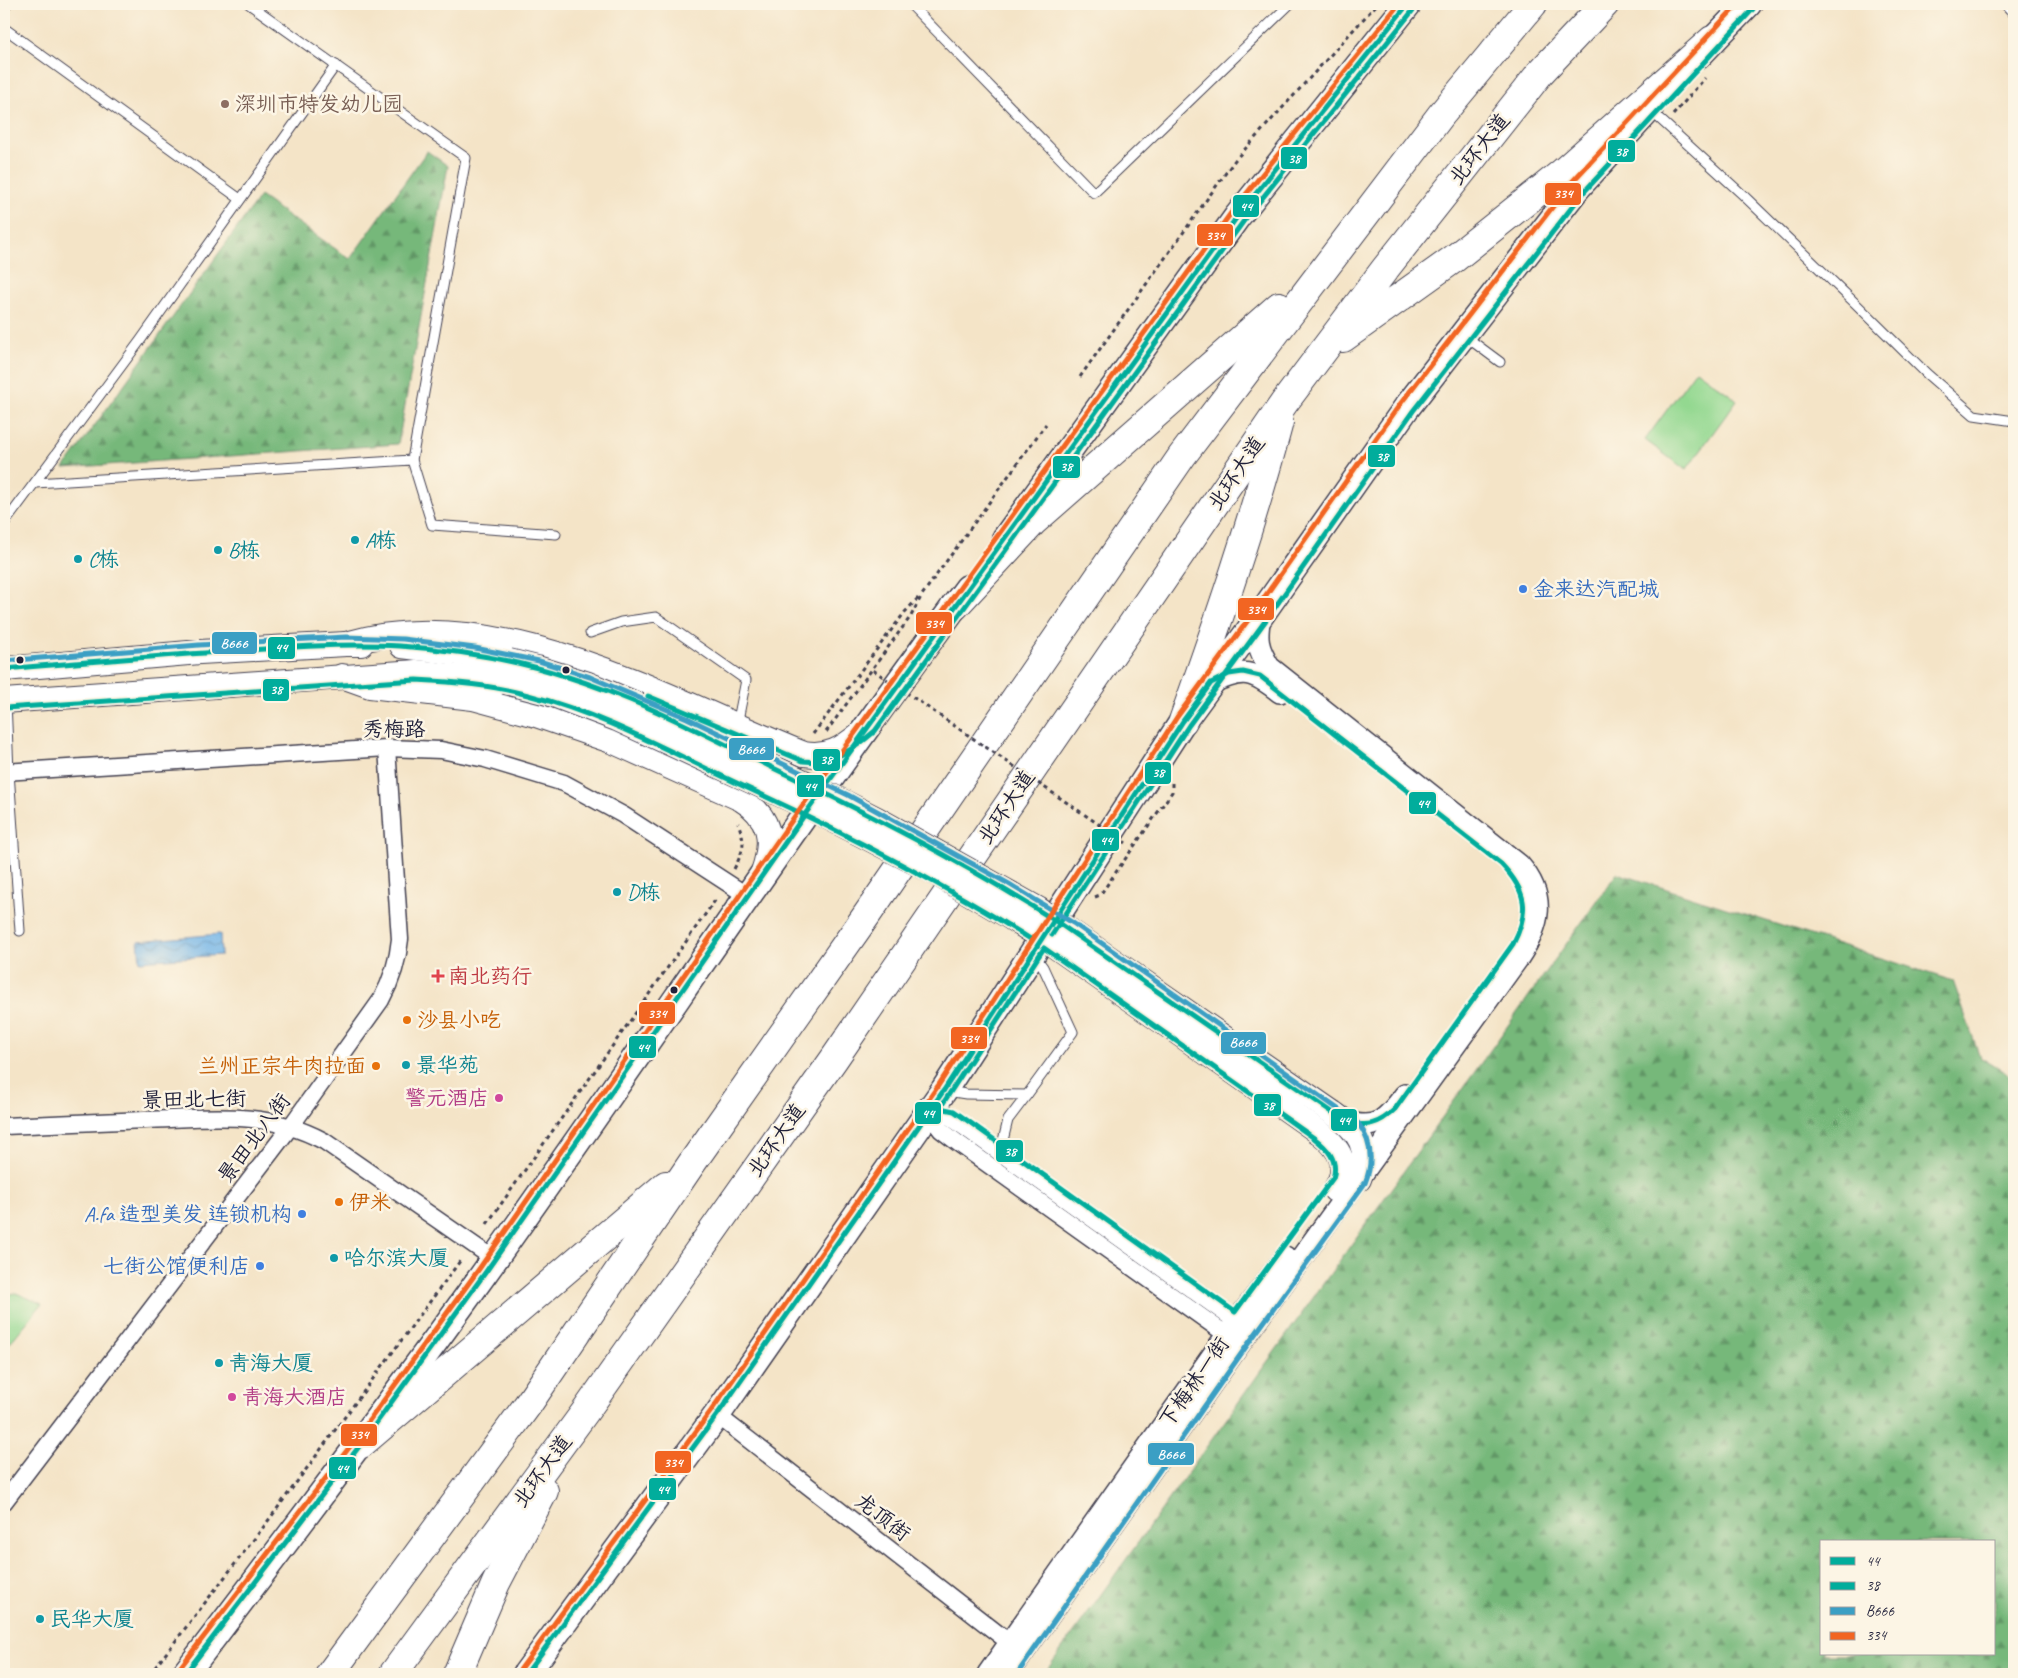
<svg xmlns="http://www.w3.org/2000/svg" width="2018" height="1678" font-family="Caveat,'LXGW WenKai TC',sans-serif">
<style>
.green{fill:#93d890;stroke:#5a7d66}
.forest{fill:url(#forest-firs);stroke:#4c6d5a;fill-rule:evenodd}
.water{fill:url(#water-waves);stroke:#4a6c92}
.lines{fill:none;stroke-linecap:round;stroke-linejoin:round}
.service-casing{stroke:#423f50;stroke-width:11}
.minor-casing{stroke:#423f50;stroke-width:19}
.tertiary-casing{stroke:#423f50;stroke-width:24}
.secondary-casing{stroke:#423f50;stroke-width:26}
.primary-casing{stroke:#423f50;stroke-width:29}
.trunk-casing{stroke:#423f50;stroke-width:30}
.path{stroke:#423f50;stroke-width:3;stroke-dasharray:4 4;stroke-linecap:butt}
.service{stroke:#fff;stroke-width:9}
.minor{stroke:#fff;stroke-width:16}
.tertiary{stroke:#fff;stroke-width:21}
.secondary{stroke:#fff;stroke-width:24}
.primary{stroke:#fff;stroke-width:26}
.trunk{stroke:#fff;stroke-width:28}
.secondary-bridge-casing{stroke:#423f50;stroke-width:26;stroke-linecap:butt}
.path-bridge{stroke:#423f50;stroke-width:3;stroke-dasharray:4 4;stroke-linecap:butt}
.secondary-bridge{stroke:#fff;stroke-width:24}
.bus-1-casing{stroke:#fcf5e5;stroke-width:9}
.bus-2-casing{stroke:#fcf5e5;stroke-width:9}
.bus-3-casing{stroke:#fcf5e5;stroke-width:9}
.bus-4-casing{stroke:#fcf5e5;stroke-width:9}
.bus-1{stroke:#01ad9c;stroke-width:5}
.bus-2{stroke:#01ad9c;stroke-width:5}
.bus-3{stroke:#3b9fc4;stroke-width:5}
.bus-4{stroke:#f26522;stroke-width:5}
.education-dot{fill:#8d6e63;stroke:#fcf5e5;stroke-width:2}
.culture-dot{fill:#0f9aa8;stroke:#fcf5e5;stroke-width:2}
.shop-dot{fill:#3f7fe0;stroke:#fcf5e5;stroke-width:2}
.bus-dot{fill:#22223b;stroke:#fcf5e5;stroke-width:2}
.health-dot{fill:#e0444e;stroke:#fcf5e5;stroke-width:2}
.food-dot{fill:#e8710a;stroke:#fcf5e5;stroke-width:2}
.hotel-dot{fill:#d1479c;stroke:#fcf5e5;stroke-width:2}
.labels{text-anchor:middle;stroke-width:5;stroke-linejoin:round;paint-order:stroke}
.education-label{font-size:21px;fill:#785e54;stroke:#fcf5e5;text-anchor:start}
.street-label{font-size:21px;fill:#22223b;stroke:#fcf5e5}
.culture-label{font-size:21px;fill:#0d838f;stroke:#fcf5e5;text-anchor:start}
.shop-label{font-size:21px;fill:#366cbe;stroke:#fcf5e5;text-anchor:end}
.health-label{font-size:21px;fill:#be3a42;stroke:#fcf5e5;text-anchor:start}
.food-label{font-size:21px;fill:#c56008;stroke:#fcf5e5;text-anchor:start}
.hotel-label{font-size:21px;fill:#b23c85;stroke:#fcf5e5;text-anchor:end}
.line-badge{stroke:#fcf5e5;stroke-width:2}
.badge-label{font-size:14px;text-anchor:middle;font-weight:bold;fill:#fff}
</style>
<defs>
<pattern id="forest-firs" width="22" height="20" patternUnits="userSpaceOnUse" patternTransform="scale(1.25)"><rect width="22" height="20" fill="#76b87a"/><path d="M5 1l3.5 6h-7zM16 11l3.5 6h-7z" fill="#609565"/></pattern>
<pattern id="water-waves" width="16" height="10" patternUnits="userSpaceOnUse" patternTransform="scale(1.25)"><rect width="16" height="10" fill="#73b5e8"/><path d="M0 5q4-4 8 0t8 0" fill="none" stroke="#5e93bd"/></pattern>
</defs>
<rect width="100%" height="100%" fill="#fcf5e5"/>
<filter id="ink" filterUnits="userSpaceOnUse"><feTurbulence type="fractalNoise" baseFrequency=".02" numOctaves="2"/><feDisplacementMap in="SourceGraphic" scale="10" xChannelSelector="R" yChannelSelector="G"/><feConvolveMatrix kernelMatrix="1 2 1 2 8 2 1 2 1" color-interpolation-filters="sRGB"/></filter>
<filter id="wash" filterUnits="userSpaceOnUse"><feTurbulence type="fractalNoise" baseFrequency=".0096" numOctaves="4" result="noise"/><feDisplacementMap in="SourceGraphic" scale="20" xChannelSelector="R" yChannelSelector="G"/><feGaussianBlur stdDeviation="1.12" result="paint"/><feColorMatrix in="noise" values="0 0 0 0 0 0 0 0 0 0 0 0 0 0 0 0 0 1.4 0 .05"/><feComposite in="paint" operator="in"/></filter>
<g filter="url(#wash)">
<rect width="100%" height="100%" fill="#f4e4c7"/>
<g class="green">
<path d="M1696 370 1737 400 1686 470 1645 440Z"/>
<path d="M16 1293 42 1304 4 1350V1295Z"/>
</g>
<g class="forest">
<path d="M427 151 448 166 398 444 64 468 260 196 350 259Z"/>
<path d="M1617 873 1953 981 1980 1057 2014 1078V1674H1044ZM1822 1542H1994V1654H1822Z"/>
</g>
<path class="water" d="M220 934 221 955 140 961 138 941Z"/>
</g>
<g filter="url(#ink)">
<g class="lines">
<g class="service-casing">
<g id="service">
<path d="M249 4 466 158 412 460"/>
<path d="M910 4 1094 193 1290 4"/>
<path d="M2005 4 2014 14"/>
<path d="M4 9 7 4"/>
<path d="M4 28 240 199"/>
<path d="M1651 111 1743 195 1855 303 1927 374 1974 415 2014 421"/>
<path d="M1465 336 1500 362"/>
<path d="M35 483 412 460 432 525 556 534"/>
<path d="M4 524 140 341 336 65"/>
<path d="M590 633 621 622 656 617 746 680 737 725"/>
<path d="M6 701 9 772 20 931"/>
<path d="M947 1091 966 1094 1027 1095 1073 1032 1043 967 1034 955"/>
<path d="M1000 1153 1008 1120 1027 1095"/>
</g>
</g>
<g class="minor-casing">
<g id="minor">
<path d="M4 772 387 748 441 750 485 759 564 783 623 815 749 897"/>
<path d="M928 1113 950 1117 1237 1322 1240 1332"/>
<path d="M928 1113 941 1130 958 1143 1227 1335 1238 1339"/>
<path d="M4 1126C51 1124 98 1122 145 1120 210 1118 264 1109 324 1141L494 1259"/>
<path d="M717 1415 1019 1650"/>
<path d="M4 1502 291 1126 381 1000C392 980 398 961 400 939L387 748"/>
</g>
</g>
<g class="tertiary-casing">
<g id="tertiary">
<path d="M1211 683C1244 668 1252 670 1280 692"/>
<path d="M1345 1121C1376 1133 1388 1118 1405 1095"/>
<path d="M988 1674 1227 1335 1285 1257"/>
<path d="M1008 1674 1242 1340 1518 958C1540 925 1547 897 1519 865L1269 667C1257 647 1256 639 1260 616"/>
</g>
</g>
<g class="secondary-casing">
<g id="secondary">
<path d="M346 644C499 599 666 699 804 754 828 758 842 749 860 734"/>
<path d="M402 646 474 655 509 661"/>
<path d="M4 669 200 652 346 644H361"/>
<path d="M342 676 370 686 473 698 536 715 614 742 741 799C771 817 774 840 763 872"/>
<path d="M4 701 416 672 505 682"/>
<path d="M1333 1113C1359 1131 1372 1147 1359 1179"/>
<path d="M1319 1132C1340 1148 1351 1166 1335 1190"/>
</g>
</g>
<g class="primary-casing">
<g id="primary">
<path d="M1698 56 1748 4"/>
<path d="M1005 539 1237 217 1408 4"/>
<path d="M185 1674C286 1542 386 1410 483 1275 646 1047 801 813 968 588"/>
<path d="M526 1674 717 1415 944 1090 1183 721 1260 616 1407 407 1577 188 1650 108"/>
</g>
</g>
<g class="trunk-casing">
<g id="trunk">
<path d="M1343 338 1455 258 1563 172 1712 40"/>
<path d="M955 606 1033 522 1279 306"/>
<path d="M1183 721C1218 622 1252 524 1279 422"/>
<path d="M361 1444 666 1185"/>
<path d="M330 1674 529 1403 692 1163 866 916 1182 456 1441 115 1533 4"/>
<path d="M393 1674 585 1412 834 1059 1284 403 1385 269 1540 73 1605 4"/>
<path d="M457 1674 496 1583 544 1491"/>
</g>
</g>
<g class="path">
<path d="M1673 115 1705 78"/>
<path d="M1080 377 1235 160 1377 4"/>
<path d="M826 732 911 616 922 595 1046 424"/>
<path d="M813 734 905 612 919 597"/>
<path d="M734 869C744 849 746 844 738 823"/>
<path d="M1095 897 1100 895 1172 792V779"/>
<path d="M487 1224 716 899"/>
<path d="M150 1674 265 1525 460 1261"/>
</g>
<use href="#service" class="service"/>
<use href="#minor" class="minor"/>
<use href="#tertiary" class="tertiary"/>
<use href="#secondary" class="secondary"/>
<use href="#primary" class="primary"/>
<use href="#trunk" class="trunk"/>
<g class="secondary-bridge-casing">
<g id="secondary-bridge">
<path d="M509 661 537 668 588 684 651 710 806 783 877 819 1038 909 1333 1113"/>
<path d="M505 682 551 694 617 719 814 810 934 872 1007 915 1055 946 1319 1132"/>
</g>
</g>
<path class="path-bridge" d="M873 670 1126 843"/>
<use href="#secondary-bridge" class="secondary-bridge"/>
<g class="bus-1-casing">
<g id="bus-1">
<path d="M4 669C86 662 167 655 249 650 299 646 350 643 400 646 456 650 512 659 565 676 636 698 702 733 769 766 867 813 963 862 1054 920"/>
<path d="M1243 672 1260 676 1501 864C1527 891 1530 911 1513 944L1395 1109C1379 1125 1366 1128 1345 1121L1054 920 1183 721 1211 683 1229 674Z"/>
<path d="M185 1674 361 1444 485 1273 803 817 1237 217 1408 4"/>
<path d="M526 1674 717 1415 944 1090 1054 920"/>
</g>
</g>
<g class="bus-2-casing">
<g id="bus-2">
<path d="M648 696 803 761C833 764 853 750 875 731L1243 222 1414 9"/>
<path d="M5 708 416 680C454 682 492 685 528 695 603 714 672 753 741 785 841 831 939 881 1032 940"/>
<path d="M1052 935 1189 725 1266 620 1413 411 1583 193 1753 9"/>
<path d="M1044 948 1314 1138C1327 1148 1339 1160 1333 1178L1235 1312 954 1111 940 1108Z"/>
</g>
</g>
<g class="bus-3-casing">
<path id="bus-3" d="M4 661 199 645 346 637 403 639 475 648 539 661 590 677 687 718 848 795 1009 884 1073 923 1358 1123C1372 1142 1374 1161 1365 1183L1248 1344 1017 1674"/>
</g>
<g class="bus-4-casing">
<g id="bus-4">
<path d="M179 1669 355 1440 479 1269 797 813 1231 213 1399 4"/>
<path d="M520 1670 711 1411 938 1086 1177 717 1254 612 1401 403 1571 183 1738 4"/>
</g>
</g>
<use href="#bus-1" class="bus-1"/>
<use href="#bus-2" class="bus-2"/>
<use href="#bus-3" class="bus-3"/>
<use href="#bus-4" class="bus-4"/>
</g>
</g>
<circle class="education-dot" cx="225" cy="104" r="5"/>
<g class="culture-dot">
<circle cx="355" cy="540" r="5"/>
<circle cx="218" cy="550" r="5"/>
<circle cx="78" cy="559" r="5"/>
<circle cx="617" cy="892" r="5"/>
<circle cx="406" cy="1065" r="5"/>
<circle cx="334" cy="1258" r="5"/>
<circle cx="219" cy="1363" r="5"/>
<circle cx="40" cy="1619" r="5"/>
</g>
<g class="shop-dot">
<circle cx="1523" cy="589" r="5"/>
<circle cx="302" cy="1214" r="5"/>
<circle cx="260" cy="1266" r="5"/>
</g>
<g class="bus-dot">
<circle cx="20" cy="660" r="4.5"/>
<circle cx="566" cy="670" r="4.5"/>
<circle cx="674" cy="990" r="4.5"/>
</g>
<path class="health-dot" d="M435.5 968.5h5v5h5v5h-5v5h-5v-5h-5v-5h5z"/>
<g class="food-dot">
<circle cx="407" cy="1020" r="5"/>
<circle cx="376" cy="1066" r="5"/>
<circle cx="339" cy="1202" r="5"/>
</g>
<g class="hotel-dot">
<circle cx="499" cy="1098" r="5"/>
<circle cx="232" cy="1397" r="5"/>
</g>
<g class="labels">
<g class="education-label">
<text x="235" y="111">深圳市特发幼儿园</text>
</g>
<g class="street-label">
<text transform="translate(1479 149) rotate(-52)" y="7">北环大道</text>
<text transform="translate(1236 473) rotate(-56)" y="7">北环大道</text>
<text x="394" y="736">秀梅路</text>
<text transform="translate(1006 807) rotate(-56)" y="7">北环大道</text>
<text transform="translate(194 1099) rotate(-1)" y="7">景田北七街</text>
<text transform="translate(254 1138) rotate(-53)" y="7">景田北八街</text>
<text transform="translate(776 1140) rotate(-55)" y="7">北环大道</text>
<text transform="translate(1194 1382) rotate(-55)" y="7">下梅林一街</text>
<text transform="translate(542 1471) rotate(-54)" y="7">北环大道</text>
<text transform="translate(883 1517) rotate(38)" y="7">龙顶街</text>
</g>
<g class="culture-label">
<text x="365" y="547">A栋</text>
<text x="228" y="557">B栋</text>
<text x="88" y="566">C栋</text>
<text x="627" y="899">D栋</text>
<text x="416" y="1072">景华苑</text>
<text x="344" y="1265">哈尔滨大厦</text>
<text x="229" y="1370">青海大厦</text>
<text x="50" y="1626">民华大厦</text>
</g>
<g class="shop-label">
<text x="1533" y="596" text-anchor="start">金来达汽配城</text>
<text x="292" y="1221">A.fa 造型美发 连锁机构</text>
<text x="250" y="1273">七街公馆便利店</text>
</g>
<g class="health-label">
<text x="448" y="983">南北药行</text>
</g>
<g class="food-label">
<text x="417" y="1027">沙县小吃</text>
<text x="366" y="1073" text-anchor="end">兰州正宗牛肉拉面</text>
<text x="349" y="1209">伊米</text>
</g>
<g class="hotel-label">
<text x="489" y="1105">警元酒店</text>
<text x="242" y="1404" text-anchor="start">青海大酒店</text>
</g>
</g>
<g class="line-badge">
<rect x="1607" y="139" width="29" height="24" rx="5" fill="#01ad9c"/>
<rect x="1280" y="146" width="28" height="24" rx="5" fill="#01ad9c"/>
<rect x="1544" y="182" width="38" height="24" rx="5" fill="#f26522"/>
<rect x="1232" y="194" width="28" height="24" rx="5" fill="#01ad9c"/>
<rect x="1196" y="223" width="38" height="24" rx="5" fill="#f26522"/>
<rect x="1367" y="444" width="29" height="24" rx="5" fill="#01ad9c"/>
<rect x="1052" y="455" width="29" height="24" rx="5" fill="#01ad9c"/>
<rect x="1237" y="597" width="38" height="24" rx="5" fill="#f26522"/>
<rect x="915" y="611" width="38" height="24" rx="5" fill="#f26522"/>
<rect x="211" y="631" width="47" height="24" rx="5" fill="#3b9fc4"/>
<rect x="267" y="636" width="29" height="24" rx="5" fill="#01ad9c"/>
<rect x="262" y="678" width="28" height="24" rx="5" fill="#01ad9c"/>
<rect x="728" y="737" width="47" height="24" rx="5" fill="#3b9fc4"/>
<rect x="812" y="748" width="29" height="24" rx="5" fill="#01ad9c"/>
<rect x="1144" y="761" width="28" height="24" rx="5" fill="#01ad9c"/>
<rect x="796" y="774" width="29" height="24" rx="5" fill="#01ad9c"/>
<rect x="1408" y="791" width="29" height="24" rx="5" fill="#01ad9c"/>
<rect x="1091" y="828" width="29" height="24" rx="5" fill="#01ad9c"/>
<rect x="638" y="1001" width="38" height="24" rx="5" fill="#f26522"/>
<rect x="950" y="1026" width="38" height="24" rx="5" fill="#f26522"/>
<rect x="1220" y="1031" width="47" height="24" rx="5" fill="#3b9fc4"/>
<rect x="628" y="1035" width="29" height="24" rx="5" fill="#01ad9c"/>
<rect x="1253" y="1093" width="29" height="24" rx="5" fill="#01ad9c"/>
<rect x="914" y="1101" width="28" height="24" rx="5" fill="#01ad9c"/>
<rect x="1330" y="1108" width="28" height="24" rx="5" fill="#01ad9c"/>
<rect x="995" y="1139" width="29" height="24" rx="5" fill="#01ad9c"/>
<rect x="340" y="1423" width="38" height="24" rx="5" fill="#f26522"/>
<rect x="1147" y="1442" width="48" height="24" rx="5" fill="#3b9fc4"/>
<rect x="654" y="1450" width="38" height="24" rx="5" fill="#f26522"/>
<rect x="328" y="1456" width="29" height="24" rx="5" fill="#01ad9c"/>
<rect x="648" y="1477" width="29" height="24" rx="5" fill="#01ad9c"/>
</g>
<g class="badge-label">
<text x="1621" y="156">38</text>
<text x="1294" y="163">38</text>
<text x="1563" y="198">334</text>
<text x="1246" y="211">44</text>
<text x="1215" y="240">334</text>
<text x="1382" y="461">38</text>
<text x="1066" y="471">38</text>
<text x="1256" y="614">334</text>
<text x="934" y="628">334</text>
<text x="234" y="648">B666</text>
<text x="281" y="652">44</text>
<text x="276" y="694">38</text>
<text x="751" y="754">B666</text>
<text x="826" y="764">38</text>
<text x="1158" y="777">38</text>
<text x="810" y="791">44</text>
<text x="1423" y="808">44</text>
<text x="1106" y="845">44</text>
<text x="657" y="1018">334</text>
<text x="969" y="1043">334</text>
<text x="1243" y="1047">B666</text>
<text x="643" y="1052">44</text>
<text x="1268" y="1110">38</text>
<text x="928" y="1118">44</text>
<text x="1344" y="1125">44</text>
<text x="1010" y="1156">38</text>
<text x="359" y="1439">334</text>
<text x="1171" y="1459">B666</text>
<text x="673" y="1467">334</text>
<text x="342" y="1473">44</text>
<text x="663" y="1494">44</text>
</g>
<rect width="2018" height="1678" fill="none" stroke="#fcf5e5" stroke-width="20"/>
<rect x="1820" y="1540" width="175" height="115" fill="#fcf5e5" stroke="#a5a1a1"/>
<rect x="1830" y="1557" width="25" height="8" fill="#01ad9c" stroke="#a5a1a1"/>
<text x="1866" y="1566" font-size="15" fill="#22223b">44</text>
<rect x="1830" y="1582" width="25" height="8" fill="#01ad9c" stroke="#a5a1a1"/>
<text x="1866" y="1590" font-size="15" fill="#22223b">38</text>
<rect x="1830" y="1607" width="25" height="8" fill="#3b9fc4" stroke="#a5a1a1"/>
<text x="1866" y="1616" font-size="15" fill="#22223b">B666</text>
<rect x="1830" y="1632" width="25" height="8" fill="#f26522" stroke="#a5a1a1"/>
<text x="1866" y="1640" font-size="15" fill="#22223b">334</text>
</svg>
